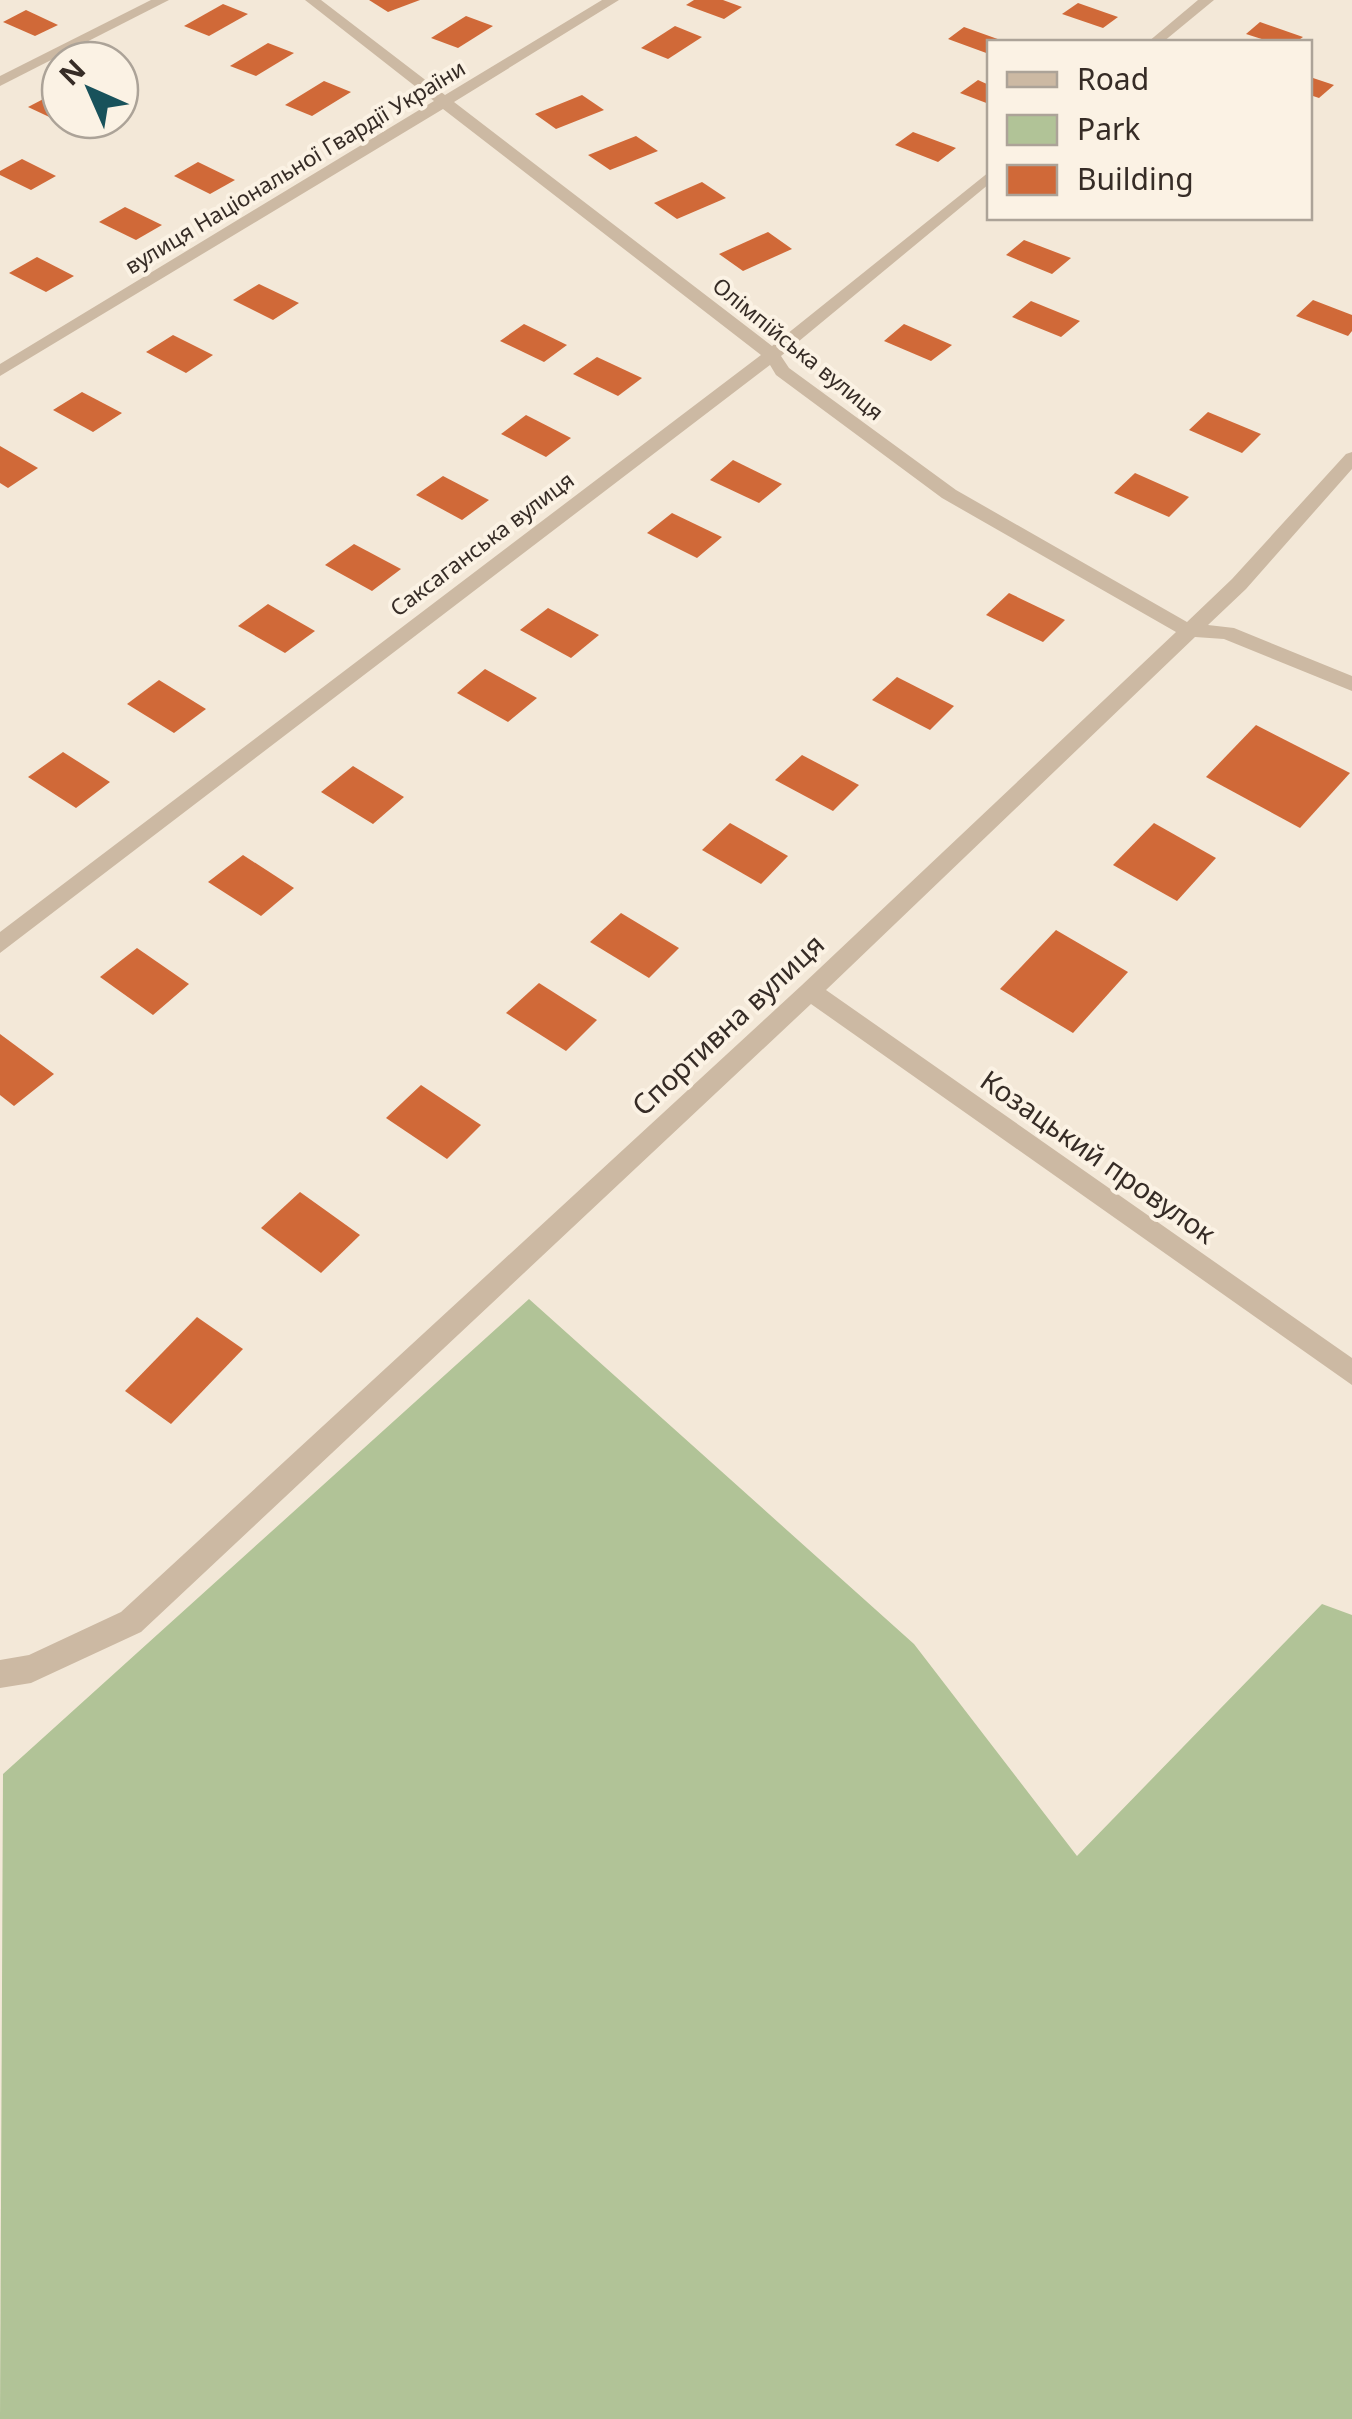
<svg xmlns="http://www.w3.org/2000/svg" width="1352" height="2419" font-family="'Noto Sans',sans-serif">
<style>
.green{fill:#b1c397}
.building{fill:#d06938}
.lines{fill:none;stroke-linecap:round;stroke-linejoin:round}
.minor{fill:#ccb9a3;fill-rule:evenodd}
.labels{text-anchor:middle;stroke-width:8;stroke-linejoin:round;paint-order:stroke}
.far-street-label{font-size:22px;fill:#362c26;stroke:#fbf2e4}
.street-label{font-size:28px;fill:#362c26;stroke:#fbf2e4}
</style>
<rect width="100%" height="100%" fill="#f3e8d8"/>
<path class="green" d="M529 1299 914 1644 1077 1856 1322 1604 1352 1615V2419H0L3 1774Z"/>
<g class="building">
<path d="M369 0H420L388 12Z"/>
<path d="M694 0H723L742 7 724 19 686 5Z"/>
<path d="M1078 3 1118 17 1103 28 1062 14Z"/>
<path d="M223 4 248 14 209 36 184 26Z"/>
<path d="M26 10 58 25 35 36 3 22Z"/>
<path d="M466 16 493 26 458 48 431 38Z"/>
<path d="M1260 22 1303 37 1296 42H1271L1246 34Z"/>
<path d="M675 26 702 37 668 59 641 48Z"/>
<path d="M964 27 1006 42H989V54L948 39Z"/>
<path d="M268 43 294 53 256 76 230 66Z"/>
<path d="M1310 77 1334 85 1319 98 1310 95Z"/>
<path d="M978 80 989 85V104L960 93Z"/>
<path d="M324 81 351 92 312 116 285 105Z"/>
<path d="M53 94 60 97V122L28 107Z"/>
<path d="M582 95 604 110 556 129 535 114Z"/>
<path d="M913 132 956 148 938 162 895 145Z"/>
<path d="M636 136 658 151 610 170 588 155Z"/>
<path d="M22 159 56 176 31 190 0 175V171Z"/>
<path d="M198 162 235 180 210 194 174 176Z"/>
<path d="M702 182 726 198 677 219 654 203Z"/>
<path d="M125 207 162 225 136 240 99 222Z"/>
<path d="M768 232 792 249 743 271 719 254Z"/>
<path d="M1024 240 1071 258 1052 274 1006 255Z"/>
<path d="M37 257 74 276 46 292 9 273Z"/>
<path d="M259 284 299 303 273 320 233 300Z"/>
<path d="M1313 300 1352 315V331L1348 336 1296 316Z"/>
<path d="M1031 301 1080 321 1061 337 1012 317Z"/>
<path d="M524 324 567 345 544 362 500 341Z"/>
<path d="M904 324 952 345 931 361 884 341Z"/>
<path d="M173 335 213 355 186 373 146 352Z"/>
<path d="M597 357 642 378 618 396 573 374Z"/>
<path d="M82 392 122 413 93 432 53 410Z"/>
<path d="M1208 412 1261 434 1242 453 1189 430Z"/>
<path d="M526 415 571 438 546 457 501 434Z"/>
<path d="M0 446 38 468 8 488 0 483Z"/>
<path d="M733 460 782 484 759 503 710 480Z"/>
<path d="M1135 473 1189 497 1169 517 1114 493Z"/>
<path d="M443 476 489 500 462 520 416 495Z"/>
<path d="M672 513 722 537 697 558 647 533Z"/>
<path d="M354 544 401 569 372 591 325 565Z"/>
<path d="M1009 593 1065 620 1043 642 986 615Z"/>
<path d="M268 604 315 631 285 653 238 626Z"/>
<path d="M548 608 599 635 571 658 520 630Z"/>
<path d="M485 669 537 698 508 722 457 693Z"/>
<path d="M897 677 954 706 930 730 872 700Z"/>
<path d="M159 680 206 709 174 733 127 704Z"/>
<path d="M1256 725 1350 773 1300 828 1206 777Z"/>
<path d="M63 752 110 782 76 808 28 777Z"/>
<path d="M802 755 859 785 833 811 775 780Z"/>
<path d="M353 766 404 797 373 824 321 792Z"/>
<path d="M730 823 788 856 761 884 702 850Z"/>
<path d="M1154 823 1216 858 1177 901 1113 865Z"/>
<path d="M243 855 294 888 261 916 208 882Z"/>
<path d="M621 913 679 948 649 978 590 942Z"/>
<path d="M1056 930 1128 972 1073 1033 1000 989Z"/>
<path d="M137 948 189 984 153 1015 100 977Z"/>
<path d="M539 983 597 1020 566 1051 506 1013Z"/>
<path d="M0 1034 54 1074 14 1106 0 1095Z"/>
<path d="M421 1085 481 1125 447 1159 386 1118Z"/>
<path d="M300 1192 360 1235 321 1273 261 1228Z"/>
<path d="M197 1317 243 1349 171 1424 125 1391Z"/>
</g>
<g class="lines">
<g class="minor">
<path d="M151 0H169L0 86V76Z"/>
<path d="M305 0H321L445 95 602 0H619L454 102 772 346 989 172V184L781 356 789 368 956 490 1187 622 1232 579 1346 454 1352 452V469L1246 589 1208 625 1234 628 1352 676V691L1224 639 1195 637 826 990 1352 1358V1385L811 1004 141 1632 31 1683 0 1688V1660L29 1655 121 1612 802 985 1176 632 942 498 776 375 770 365 0 953V932L761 355 443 109 0 376V364L434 101Z"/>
<path d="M1198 0H1214L1163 42H1148Z"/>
</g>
</g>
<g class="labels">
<g class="far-street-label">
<text transform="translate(295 167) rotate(-31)" y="8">вулиця Національної Гвардії України</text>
<text transform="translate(798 349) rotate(39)" y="8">Олімпійська вулиця</text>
<text transform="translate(482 544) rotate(-37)" y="8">Саксаганська вулиця</text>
</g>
<g class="street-label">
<text transform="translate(728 1025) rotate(-43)" y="10">Спортивна вулиця</text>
<text transform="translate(1098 1157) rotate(35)" y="10">Козацький провулок</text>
</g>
</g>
<rect x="987" y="40" width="325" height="180" fill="#fbf2e4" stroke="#aca398" stroke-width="2.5"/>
<rect x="1007" y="72" width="50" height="15" fill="#ccb9a3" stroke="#aca398" stroke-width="2.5"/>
<text x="1077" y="90" font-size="30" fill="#362c26">Road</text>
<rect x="1007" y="115" width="50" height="30" fill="#b1c397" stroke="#aca398" stroke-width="2.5"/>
<text x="1077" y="140" font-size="30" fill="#362c26">Park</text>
<rect x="1007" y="165" width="50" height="30" fill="#d06938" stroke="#aca398" stroke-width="2.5"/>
<text x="1077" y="190" font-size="30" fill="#362c26">Building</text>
<g transform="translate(90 90) rotate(315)"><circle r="48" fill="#fbf2e4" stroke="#aca398" stroke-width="2.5"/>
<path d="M0-8L18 38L0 25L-18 38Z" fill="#18525b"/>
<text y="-15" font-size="28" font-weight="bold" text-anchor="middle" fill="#362c26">N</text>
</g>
</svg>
